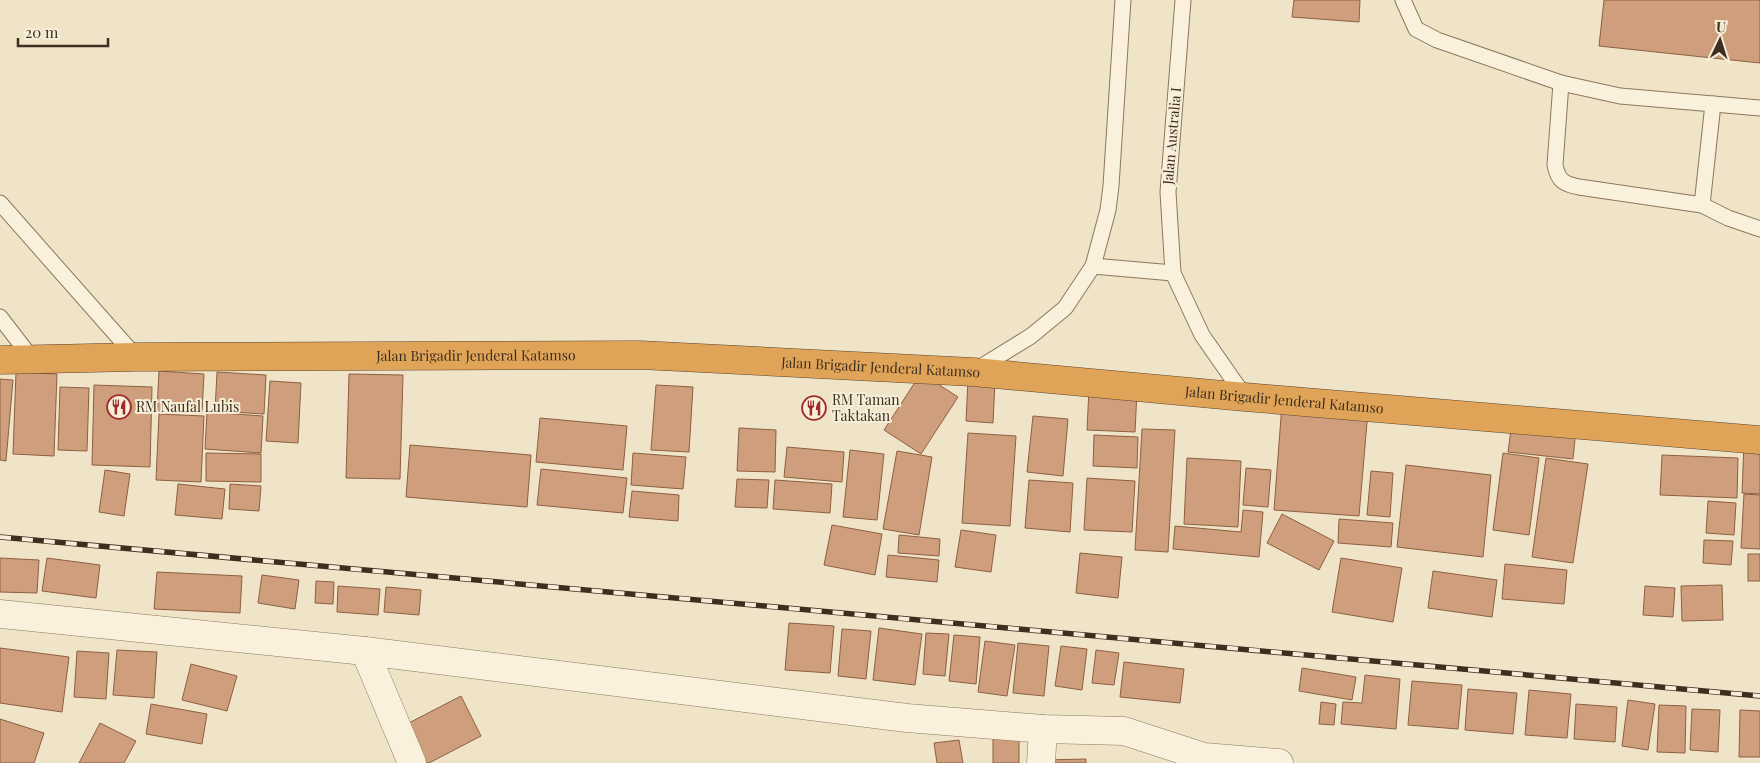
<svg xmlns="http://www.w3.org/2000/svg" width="1760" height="763" font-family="'Playfair Display',serif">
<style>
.building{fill:#cf9f7d;stroke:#8d5f41}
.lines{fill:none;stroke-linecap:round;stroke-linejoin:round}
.lane-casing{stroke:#8d765c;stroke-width:17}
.street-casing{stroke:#8d765c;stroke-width:29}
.highway-casing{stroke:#5b4430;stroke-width:29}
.lane{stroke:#faf1dc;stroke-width:15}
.street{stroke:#faf1dc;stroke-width:28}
.highway{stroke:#e0a458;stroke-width:28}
.rail-casing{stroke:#3d2e20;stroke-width:5.5}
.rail{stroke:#f7eed8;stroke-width:4;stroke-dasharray:11;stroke-linecap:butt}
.labels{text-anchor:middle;stroke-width:4;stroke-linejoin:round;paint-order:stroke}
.street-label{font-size:14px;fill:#3d2e20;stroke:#f7eed8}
.poi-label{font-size:14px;fill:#3d2e20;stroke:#f7eed8;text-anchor:start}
</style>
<rect width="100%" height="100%" fill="#f0e4c8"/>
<g class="building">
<path d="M1294 0H1360L1359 22 1292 17Z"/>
<path d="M1604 0H1760V63L1599 46Z"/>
<path d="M159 371 204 374 202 413 157 411Z"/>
<path d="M16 372 57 374 54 456 13 454Z"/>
<path d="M217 372 266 375 264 414 215 411Z"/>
<path d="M921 373 958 397 921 454 884 430Z"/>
<path d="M349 374 403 375 400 479 346 478Z"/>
<path d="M0 379 13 380 6 461 0 460Z"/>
<path d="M968 379 995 381 993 423 966 421Z"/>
<path d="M270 381 301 383 298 443 266 441Z"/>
<path d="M94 385 152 387 150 467 92 465Z"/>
<path d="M656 385 693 387 689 452 651 450Z"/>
<path d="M60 387 89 388 87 451 58 450Z"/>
<path d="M1089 389 1137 391 1135 432 1087 430Z"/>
<path d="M1282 404 1368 411 1359 516 1274 510Z"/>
<path d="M207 412 263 416 261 453 205 449Z"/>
<path d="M159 414 204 416 201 482 156 480Z"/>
<path d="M1033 416 1068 419 1063 476 1027 472Z"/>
<path d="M540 418 627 426 623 470 536 462Z"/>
<path d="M1512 422 1576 429 1573 459 1508 452Z"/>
<path d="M739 428 776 430 775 472 737 471Z"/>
<path d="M1142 429 1175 430 1168 552 1135 550Z"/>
<path d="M968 433 1016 436 1010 526 962 523Z"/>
<path d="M1094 435 1138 437 1137 468 1093 466Z"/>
<path d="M1744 442H1760V494L1742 493Z"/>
<path d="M410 445 531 455 527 507 406 497Z"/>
<path d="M787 447 844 452 842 482 784 477Z"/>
<path d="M850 450 884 454 877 520 843 517Z"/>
<path d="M897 451 932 457 919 535 883 529Z"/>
<path d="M206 453 261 454V482L206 481Z"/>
<path d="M633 453 686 457 683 489 631 485Z"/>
<path d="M1503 453 1539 458 1529 535 1493 530Z"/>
<path d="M1662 455 1738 458 1737 498 1660 495Z"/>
<path d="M1187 458 1241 461 1238 527 1184 524Z"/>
<path d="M1546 458 1588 464 1573 563 1532 557Z"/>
<path d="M1406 465 1491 475 1483 557 1397 547Z"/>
<path d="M1246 468 1271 470 1268 507 1243 505Z"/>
<path d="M541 469 627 478 623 513 537 505Z"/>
<path d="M105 470 130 474 124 516 99 512Z"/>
<path d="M1371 471 1393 473 1390 517 1367 515Z"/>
<path d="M1087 478 1135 481 1132 532 1084 530Z"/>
<path d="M737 479 769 480 767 508 735 507Z"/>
<path d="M775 480 832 484 830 513 773 509Z"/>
<path d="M1029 480 1073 483 1070 532 1025 528Z"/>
<path d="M178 484 225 489 222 519 175 515Z"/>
<path d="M230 484 261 486 259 511 229 509Z"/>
<path d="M632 491 679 495 678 521 629 517Z"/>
<path d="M1744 494 1760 495V549L1741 548Z"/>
<path d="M1708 501 1736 503 1734 535 1706 533Z"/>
<path d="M1243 510 1263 512 1259 557 1173 549 1175 526 1241 532Z"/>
<path d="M1282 514 1334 541 1319 570 1267 543Z"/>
<path d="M1339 519 1393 523 1391 547 1338 543Z"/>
<path d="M832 525 882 534 875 575 824 565Z"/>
<path d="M961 530 996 535 991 572 955 567Z"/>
<path d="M899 535 940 539 939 556 898 553Z"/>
<path d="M1704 540 1733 541 1731 565 1703 563Z"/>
<path d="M1080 553 1122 557 1118 598 1076 593Z"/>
<rect x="1748" y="554" width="12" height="27"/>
<path d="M888 555 939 560 937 582 886 577Z"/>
<path d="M0 558 39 560 37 593 0 592Z"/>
<path d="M47 558 100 565 96 598 42 591Z"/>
<path d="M1341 558 1402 568 1393 622 1332 612Z"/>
<path d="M1505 564 1567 570 1564 604 1502 599Z"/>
<path d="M1433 571 1497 580 1492 617 1428 608Z"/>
<path d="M157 572 242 576 240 613 154 609Z"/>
<path d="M262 575 299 580 295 609 258 603Z"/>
<path d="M316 581 334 582 333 604 315 603Z"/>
<path d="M1722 585 1723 620 1682 621 1681 586Z"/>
<path d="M338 586 380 589 378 615 337 612Z"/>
<path d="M1645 586 1675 588 1673 617 1643 615Z"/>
<path d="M386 587 421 590 419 615 384 612Z"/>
<path d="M789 623 834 626 830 673 785 670Z"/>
<path d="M879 628 922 634 915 685 873 680Z"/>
<path d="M842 629 871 631 866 679 838 676Z"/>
<path d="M926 633 949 634 945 676 923 674Z"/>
<path d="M954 635 980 637 976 684 949 681Z"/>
<path d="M985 641 1015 645 1007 696 978 692Z"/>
<path d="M1018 643 1049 646 1044 696 1013 693Z"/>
<path d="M1061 646 1087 649 1082 690 1055 686Z"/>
<path d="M0 648 69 657 62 712 0 703Z"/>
<path d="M117 650 157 652 154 698 113 695Z"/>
<path d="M1096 650 1119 653 1114 685 1092 683Z"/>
<path d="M77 651 109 653 106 699 74 697Z"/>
<path d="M1124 662 1184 669 1180 703 1120 697Z"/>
<path d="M191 664 237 676 227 711 182 700Z"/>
<path d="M1302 668 1356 677 1352 700 1299 691Z"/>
<path d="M1365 675 1400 679 1396 729 1341 724 1343 702 1362 703Z"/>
<path d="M1412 681 1462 685 1458 729 1408 725Z"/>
<path d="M1468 689 1517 693 1513 734 1465 730Z"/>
<path d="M1529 690 1571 694 1567 738 1525 735Z"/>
<path d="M461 696 481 736 429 763H422L403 726Z"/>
<path d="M1628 700 1655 704 1648 750 1622 746Z"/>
<path d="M1321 702 1336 704 1334 725 1319 724Z"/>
<path d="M151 704 207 714 202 744 146 734Z"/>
<path d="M1576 704 1617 707 1615 742 1574 739Z"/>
<path d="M1659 705 1686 706 1685 753 1657 752Z"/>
<path d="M1692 709 1720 710 1718 752 1690 750Z"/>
<path d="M1740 710 1760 711V757H1739Z"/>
<path d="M0 719 44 733 34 763H0Z"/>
<path d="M100 723 136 741 124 763H79Z"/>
<path d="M993 737 1019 738V763H993Z"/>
<path d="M959 740 963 763H937L934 743Z"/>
<path d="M1086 759V763H1044V760Z"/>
</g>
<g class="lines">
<g class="lane-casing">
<g id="lane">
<path d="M1183 0 1168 192 1173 273 1202 335 1245 397"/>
<path d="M1403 0 1416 29 1437 40 1561 83 1620 96 1760 108"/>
<path d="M1561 83 1555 165C1558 181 1564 184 1579 187L1702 205 1713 104"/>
<path d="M0 203 136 357"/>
<path d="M1702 205 1728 218 1760 229"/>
<path d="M1093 266 1173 273"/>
<path d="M0 317 33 360"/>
<path d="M976 370 1031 336 1065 308 1093 266 1108 210 1111 186 1123 0"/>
</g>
</g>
<g class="street-casing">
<g id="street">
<path d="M0 614 365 651 907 718 1043 729 1124 731 1204 757 1279 763"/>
<path d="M365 651 412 763"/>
<path d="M1041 763 1043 729"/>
</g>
</g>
<g class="highway-casing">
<g id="highway">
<path id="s1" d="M0 360 136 357 640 355 973 372 1245 397 1760 440"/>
</g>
</g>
<use href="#lane" class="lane"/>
<use href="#street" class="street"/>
<use href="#highway" class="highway"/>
<g class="rail-casing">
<path id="rail" d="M0 537 1760 696"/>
</g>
<use href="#rail" class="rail"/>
</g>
<defs>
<g id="restaurant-ring" transform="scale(1.25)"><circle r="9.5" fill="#f7eed8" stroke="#9e2a2b" stroke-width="1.5"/><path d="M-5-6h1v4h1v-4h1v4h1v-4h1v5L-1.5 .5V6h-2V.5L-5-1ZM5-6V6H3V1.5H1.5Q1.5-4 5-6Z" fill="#9e2a2b"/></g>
</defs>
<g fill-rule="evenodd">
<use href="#restaurant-ring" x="119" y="407"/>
<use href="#restaurant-ring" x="814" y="408"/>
</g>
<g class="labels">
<g class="street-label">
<text transform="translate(1172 136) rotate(-85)" y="5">Jalan Australia I</text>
<text dy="5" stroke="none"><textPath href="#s1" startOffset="476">Jalan Brigadir Jenderal Katamso</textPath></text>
<text dy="5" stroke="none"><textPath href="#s1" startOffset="881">Jalan Brigadir Jenderal Katamso</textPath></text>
<text dy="5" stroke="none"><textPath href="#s1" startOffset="1286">Jalan Brigadir Jenderal Katamso</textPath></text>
</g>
<g class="poi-label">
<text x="832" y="405">RM Taman<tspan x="832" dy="16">Taktakan</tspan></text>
<text x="136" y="412">RM Naufal Lubis</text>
</g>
</g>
<g transform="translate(1720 40) rotate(4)" stroke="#f7eed8" stroke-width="4" paint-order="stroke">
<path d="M0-4L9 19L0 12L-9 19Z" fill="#3d2e20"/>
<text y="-8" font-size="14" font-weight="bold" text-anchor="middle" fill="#3d2e20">U</text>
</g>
<path d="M18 38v8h90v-8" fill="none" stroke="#3d2e20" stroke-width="2.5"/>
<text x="25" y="38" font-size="15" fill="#3d2e20" stroke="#f7eed8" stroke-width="4" paint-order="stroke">20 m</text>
</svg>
